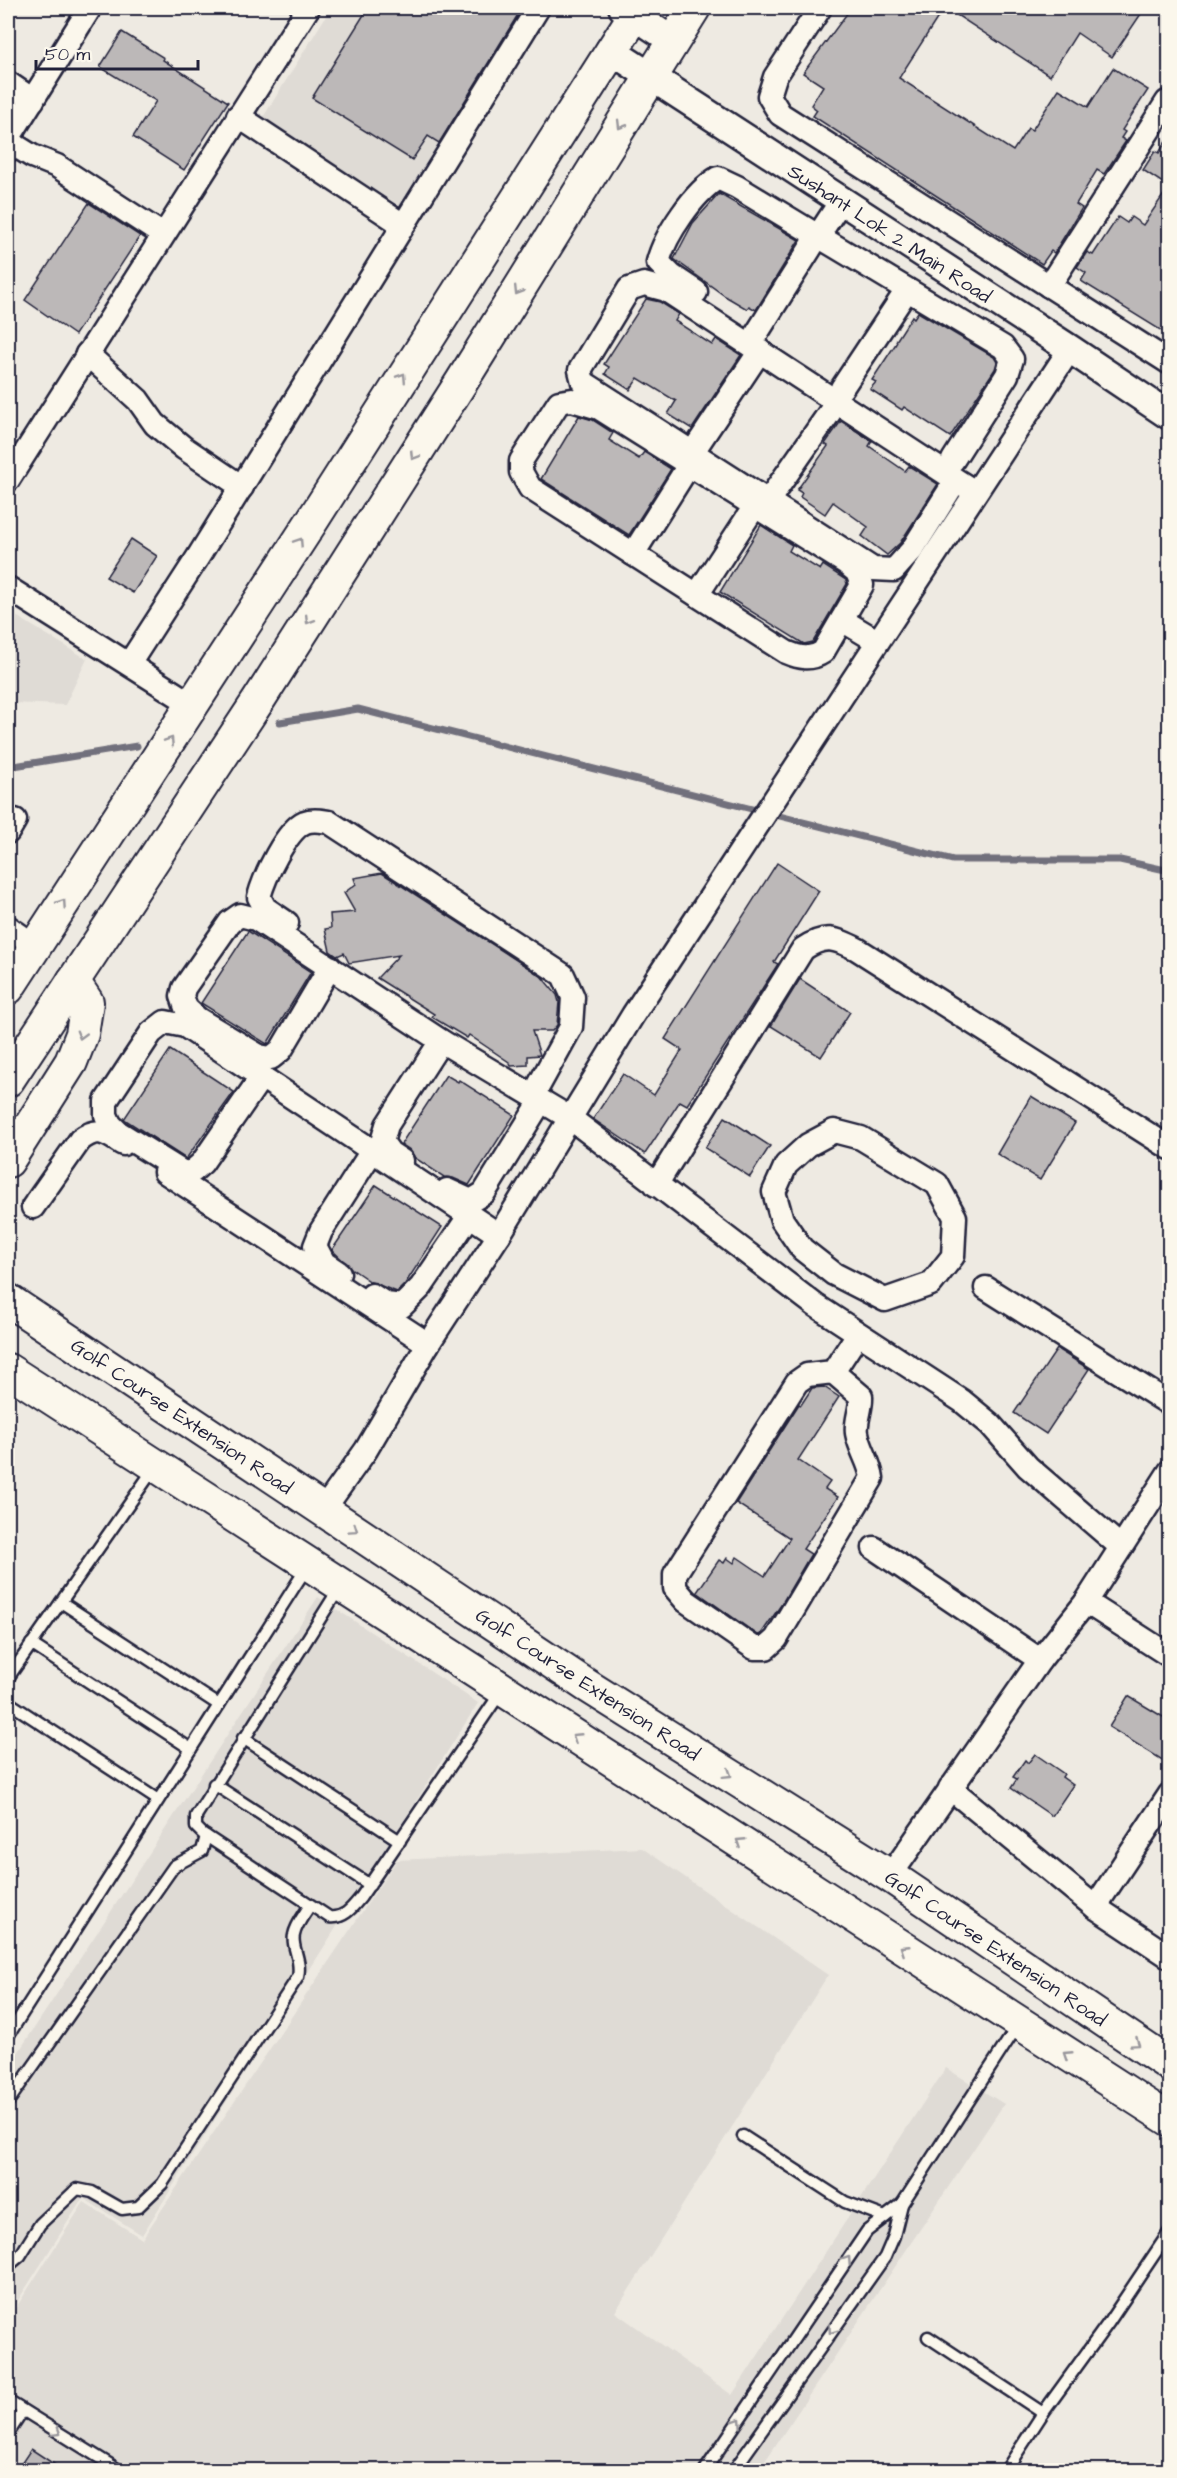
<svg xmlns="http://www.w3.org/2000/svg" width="1177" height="2478" font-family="'Architects Daughter',sans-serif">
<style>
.built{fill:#dfdbd5}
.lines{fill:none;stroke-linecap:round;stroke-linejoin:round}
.stream{stroke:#716f7c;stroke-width:7}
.building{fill:#bcb8b8;stroke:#22223b;stroke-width:1.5}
.service-casing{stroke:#22223b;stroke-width:15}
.minor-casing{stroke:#22223b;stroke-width:27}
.tertiary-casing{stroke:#22223b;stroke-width:32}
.secondary-casing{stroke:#22223b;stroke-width:36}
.service{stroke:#fbf7ec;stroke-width:10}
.minor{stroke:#fbf7ec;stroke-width:22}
.tertiary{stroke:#fbf7ec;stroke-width:27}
.secondary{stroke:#fbf7ec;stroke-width:32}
.oneway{stroke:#99979c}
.labels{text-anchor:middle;stroke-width:4.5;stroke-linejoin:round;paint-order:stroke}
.street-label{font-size:20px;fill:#22223b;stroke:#fbf7ec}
</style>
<rect width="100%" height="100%" fill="#eeeae2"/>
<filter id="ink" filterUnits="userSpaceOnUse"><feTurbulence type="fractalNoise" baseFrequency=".0167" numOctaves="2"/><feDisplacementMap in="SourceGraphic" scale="12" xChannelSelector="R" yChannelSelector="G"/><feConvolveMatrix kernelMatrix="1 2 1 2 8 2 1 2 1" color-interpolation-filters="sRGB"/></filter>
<g filter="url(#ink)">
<g class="built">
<path d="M331 8H553L421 219 262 119Z"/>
<path d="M8 611 87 659 65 705 8 703Z"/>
<path d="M318 1597 478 1703 142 2235 83 2198 8 2316V2068Z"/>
<path d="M642 1848 828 1975 615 2312 732 2395 946 2068 1004 2104 759 2470H8V2320L84 2202 142 2239 397 1860Z"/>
</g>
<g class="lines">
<g class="stream">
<path d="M280 722 358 709 953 860H1120L1170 871"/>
<path d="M8 767 137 746"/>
</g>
</g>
<g class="building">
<path d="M368 8H522L439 143 428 136 412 160 312 98Z"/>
<path d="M851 8H944L899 78 1013 151 1028 128 1032 130 1059 89 1088 107 1113 68 1148 90 1122 130 1125 132 1121 138 1126 141 1104 174 1097 170 1076 204 1082 208 1054 253 1051 251 1042 264 813 116 817 110 811 105 823 86 803 73Z"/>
<path d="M946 8H1145L1112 57 1077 33 1050 76Z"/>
<path d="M122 32 164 58 163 60 228 102 184 170 133 137 156 101 100 67Z"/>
<path d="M1170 135V336L1081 281 1086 273 1077 267 1087 252 1093 255 1118 217 1127 223 1131 217 1143 225 1169 187 1143 170 1155 151 1159 153Z"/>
<path d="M719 194 799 240 756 310 749 306 747 309 725 296 674 259 693 223Z"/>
<path d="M89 203 140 236 75 335 25 300Z"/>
<path d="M646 299 660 302 679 314 675 321 712 345 716 339 741 355 692 429 668 414 676 401 638 378 630 390 605 374 609 367 604 364Z"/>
<path d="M918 312 994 357 997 362 995 369 950 437 904 407 902 410 870 389 876 382 872 380 897 342 896 341 912 316 914 318Z"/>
<path d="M579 416 593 420 613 433 609 440 639 459 644 452 671 469 629 535 541 479Z"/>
<path d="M841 421 872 441 869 446 905 471 909 466 938 484 900 543 887 555 862 536 868 527 833 502 825 514 800 497 802 493 797 490 828 446 825 444Z"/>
<path d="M761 525 792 545 789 551 820 570 823 565 846 580 847 584 813 642 804 644 720 592Z"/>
<path d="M131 539 157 556 133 593 106 577Z"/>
<path d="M777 863 819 891 774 962 778 964 687 1105 680 1101 645 1154 593 1119 623 1074 654 1095 682 1050 665 1039Z"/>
<path d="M382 873 541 976 557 995 559 1002 557 1025 552 1031H532L540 1055 528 1056V1065L511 1066 509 1062 469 1035 467 1038 432 1017 434 1014 377 978 399 955 349 963 344 953 337 956 330 951 325 929 331 928 330 914 355 912 344 893 356 884 354 878Z"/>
<path d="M248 931 311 972 267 1044 201 1003Z"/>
<path d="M800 979 850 1012 821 1057 771 1026Z"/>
<path d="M170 1050 234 1092 186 1159 124 1119Z"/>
<path d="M446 1075 458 1082 459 1080 514 1115 469 1185 453 1178 444 1177 415 1158 410 1150 401 1144Z"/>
<path d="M1031 1096 1075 1123 1040 1180 997 1154Z"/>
<path d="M725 1117 770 1146 750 1177 705 1148Z"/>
<path d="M376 1185 442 1227 405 1284 397 1292 371 1282 352 1269 332 1250Z"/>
<path d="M1057 1349 1089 1369 1046 1434 1014 1413Z"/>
<path d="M824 1387 839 1397 798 1460 830 1482 825 1489 838 1497 803 1549 811 1554 781 1605 761 1634 758 1635 697 1592 719 1560 724 1563 727 1558 734 1563 737 1557 765 1576 790 1538 736 1503 799 1404 801 1405 812 1388Z"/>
<path d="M1128 1696 1170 1721V1751L1164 1761 1109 1727Z"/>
<path d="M1035 1754 1064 1774 1062 1777 1073 1785 1052 1816 1011 1788 1017 1779 1013 1777 1025 1760 1028 1763Z"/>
<path d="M31 2449 63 2470H17Z"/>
</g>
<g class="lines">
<g class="service-casing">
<g id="service">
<path d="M340 1587 196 1816V1827L203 1834 329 1917C344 1919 352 1908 361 1897L501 1692"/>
<path d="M61 1602 219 1705"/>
<path d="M31 1644 191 1749"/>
<path d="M8 1678 155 1467"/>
<path d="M8 1702 158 1800"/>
<path d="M243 1738 400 1841"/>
<path d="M214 1784 370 1885"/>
<path d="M8 2036 307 1567"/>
<path d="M8 2102 174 1866 202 1851 206 1836"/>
<path d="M743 2136 845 2202 885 2217"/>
<path d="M8 2266 20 2256 40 2224 77 2189 92 2192 122 2209 138 2207 162 2184 298 1977C302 1959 291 1947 294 1935 296 1924 305 1914 310 1905"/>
<path d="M928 2337 1043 2413"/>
<path d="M8 2401 119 2470"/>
<path d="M8 2434 23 2411"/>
<path d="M705 2470 867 2231 902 2204"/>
<path d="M734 2470 885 2257 894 2236 902 2204 1018 2025"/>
<path d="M1006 2470 1043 2413 1109 2322 1170 2231"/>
</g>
</g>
<g class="minor-casing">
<g id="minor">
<path d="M820 8 775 77 769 96 780 114 1170 363"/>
<path d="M8 83 33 100"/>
<path d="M238 116 403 225"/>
<path d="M8 139 90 8"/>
<path d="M8 141 32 156 57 166 163 235"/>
<path d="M1049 286 1167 102"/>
<path d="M696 292 672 276 658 262C665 235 694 192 718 178L737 187 818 236 841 201"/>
<path d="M757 333 818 236 1003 347 1012 359 1007 375 953 460"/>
<path d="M87 354 138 400 155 424 184 448 242 487"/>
<path d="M842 388 907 290"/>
<path d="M572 400 599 408 846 563 857 572 862 585 823 652C811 660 800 658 786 652L530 488 521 472V461L559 402Z"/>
<path d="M692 453 760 351"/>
<path d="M8 480 308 8"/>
<path d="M956 480 912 550 894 570 873 569 583 382 580 370 629 289 644 284 666 290 956 480 975 492"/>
<path d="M768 501 837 402"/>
<path d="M633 554 689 465"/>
<path d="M8 588 193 705"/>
<path d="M697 595 755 506"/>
<path d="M842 620 877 641"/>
<path d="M129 664 198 557 538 8"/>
<path d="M8 832 15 820"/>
<path d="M287 923 265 908 259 897C264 878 286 830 305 822 313 819 322 821 329 822L563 975 573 997 571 1027 539 1085"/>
<path d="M8 927 34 945"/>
<path d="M330 967 281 1050 271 1058 259 1056 198 1019 186 1008 182 996 184 988 230 922 240 915 256 919 441 1041 570 1118 815 1305 962 1401 990 1424 1028 1467 1121 1547"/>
<path d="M262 1076 202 1163 193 1171 184 1173 118 1132 110 1124 106 1115V1101L151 1033 165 1022 185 1026 499 1235"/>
<path d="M834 1131 861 1138 937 1184 955 1217 953 1256 931 1284 885 1300 834 1274 802 1249 782 1220 774 1192 786 1165 808 1145Z"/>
<path d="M402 1161 390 1153 382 1142 387 1125 441 1041"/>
<path d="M165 1172 428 1344"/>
<path d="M656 1185 803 949C825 934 835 938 857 949L1170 1148"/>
<path d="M447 1190 471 1201 484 1193 541 1101"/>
<path d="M33 1207 80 1140C98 1126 106 1133 123 1144"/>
<path d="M339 1273 324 1263 315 1246 321 1231 372 1151"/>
<path d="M986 1288 1170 1404"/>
<path d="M372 1295 386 1304 402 1306 421 1287 470 1215"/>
<path d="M833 1372 861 1396C862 1408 855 1422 857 1433 860 1450 870 1462 872 1478L776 1639 766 1648H754L686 1601 675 1588V1574L797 1382 807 1375 833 1372 858 1334"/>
<path d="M324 1509 366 1450 428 1344 499 1235 633 1015 1070 349"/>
<path d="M874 1548 1040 1660"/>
<path d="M1086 1602 1170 1656"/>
<path d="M950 1788 1095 1907 1170 1957"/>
<path d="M890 1876 1040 1660 1086 1602 1170 1471"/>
<path d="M1095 1907 1170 1794"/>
</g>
</g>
<g class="tertiary-casing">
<g id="tertiary">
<path d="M623 8 673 41"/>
<path d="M610 50 1070 349 1170 416"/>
</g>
</g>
<g class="secondary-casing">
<g id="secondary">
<path d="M8 988 310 524 639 8"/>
<path d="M8 1080 258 701 462 381 694 8"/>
<path d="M8 1161 71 1062 82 1034 87 1002 73 981"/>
<path d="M8 1300 586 1685 890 1876 1170 2065"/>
<path d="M8 1370 1170 2120"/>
</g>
</g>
<use href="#service" class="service"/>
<use href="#minor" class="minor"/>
<use href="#tertiary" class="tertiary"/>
<use href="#secondary" class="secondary"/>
</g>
<defs><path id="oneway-chevron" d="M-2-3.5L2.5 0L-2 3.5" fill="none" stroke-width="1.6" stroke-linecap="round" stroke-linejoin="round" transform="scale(1.5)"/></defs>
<g class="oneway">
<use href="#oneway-chevron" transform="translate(621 125) rotate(121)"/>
<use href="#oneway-chevron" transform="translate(518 291) rotate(122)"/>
<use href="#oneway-chevron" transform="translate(402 377) rotate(-57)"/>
<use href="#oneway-chevron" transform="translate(414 456) rotate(122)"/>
<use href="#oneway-chevron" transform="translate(299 542) rotate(-57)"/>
<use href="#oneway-chevron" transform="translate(309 620) rotate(122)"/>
<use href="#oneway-chevron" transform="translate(170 741) rotate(-57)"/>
<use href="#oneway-chevron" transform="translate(62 903) rotate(-56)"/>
<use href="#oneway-chevron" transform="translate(81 1035) rotate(106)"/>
<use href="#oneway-chevron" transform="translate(354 1529) rotate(34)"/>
<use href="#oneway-chevron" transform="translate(576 1737) rotate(-147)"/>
<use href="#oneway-chevron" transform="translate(728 1774) rotate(32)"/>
<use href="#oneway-chevron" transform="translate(740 1842) rotate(-147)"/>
<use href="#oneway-chevron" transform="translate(904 1949) rotate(-147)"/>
<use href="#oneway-chevron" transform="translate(1136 2043) rotate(34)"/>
<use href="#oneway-chevron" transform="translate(1067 2055) rotate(-147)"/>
<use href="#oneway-chevron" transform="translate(847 2260) rotate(-56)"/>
<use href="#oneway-chevron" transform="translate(832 2330) rotate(126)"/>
<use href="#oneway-chevron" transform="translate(738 2422) rotate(-56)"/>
<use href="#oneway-chevron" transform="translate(57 2432) rotate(32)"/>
</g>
</g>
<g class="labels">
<g class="street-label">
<text transform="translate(890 233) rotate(33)" y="7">Sushant Lok 2 Main Road</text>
<text transform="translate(182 1416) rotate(34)" y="7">Golf Course Extension Road</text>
<text transform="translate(588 1684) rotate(33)" y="7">Golf Course Extension Road</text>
<text transform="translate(996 1948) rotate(34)" y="7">Golf Course Extension Road</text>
</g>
</g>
<rect width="1177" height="2478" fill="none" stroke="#fbf7ec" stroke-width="30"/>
<rect x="15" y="15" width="1147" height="2448" fill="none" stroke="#22223b" stroke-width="2" filter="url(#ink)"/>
<path d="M36 60v9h162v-9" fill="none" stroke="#22223b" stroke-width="3"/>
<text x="45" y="60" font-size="18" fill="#22223b" stroke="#fbf7ec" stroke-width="4.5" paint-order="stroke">50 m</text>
</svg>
